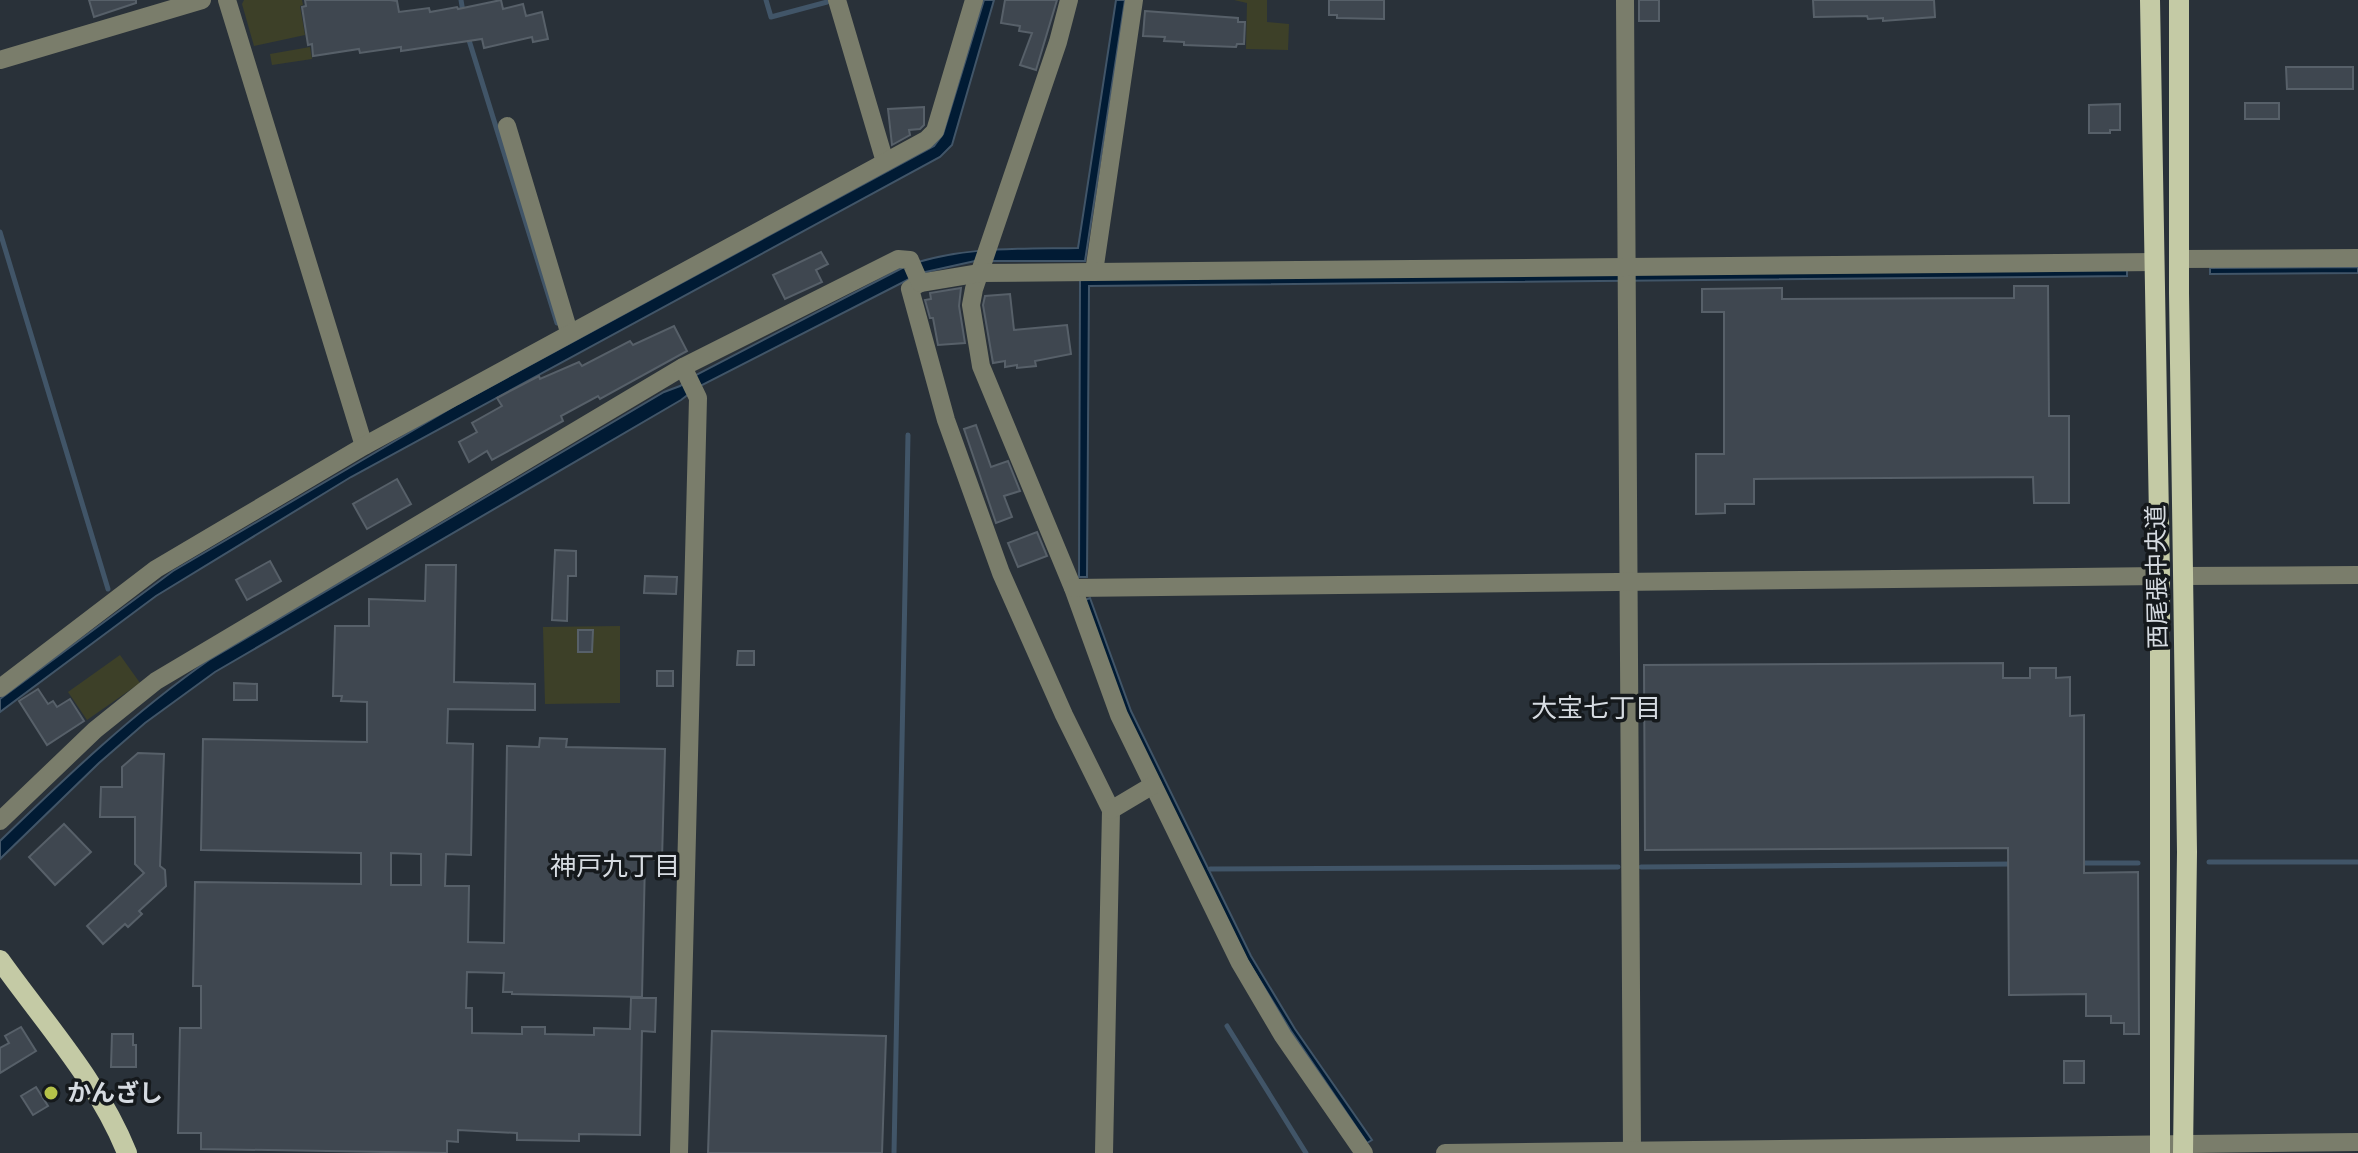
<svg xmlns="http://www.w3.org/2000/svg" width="2358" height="1153" font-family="Figtree,'Noto Sans JP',sans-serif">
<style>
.green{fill:#3d4028}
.water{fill:#011b34;stroke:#415568;stroke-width:2}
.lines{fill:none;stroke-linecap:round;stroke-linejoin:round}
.stream{stroke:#415568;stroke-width:5}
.building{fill:#3f4750;stroke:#576069;stroke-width:2;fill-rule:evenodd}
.minor{stroke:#7a7d6b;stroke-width:18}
.major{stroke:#c4caa5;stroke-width:20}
.poi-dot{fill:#b5c249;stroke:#15191c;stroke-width:3}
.labels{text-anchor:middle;stroke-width:7;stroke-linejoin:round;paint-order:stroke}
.street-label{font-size:24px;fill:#d6dbe1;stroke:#15191c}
.poi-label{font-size:24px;font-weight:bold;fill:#d6dbe1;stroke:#15191c;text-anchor:start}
.neighbourhood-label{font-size:26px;fill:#d6dbe1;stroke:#15191c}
</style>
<rect width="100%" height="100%" fill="#293139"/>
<g class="green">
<path d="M244 0H302L303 5 300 6 305 35 254 46 242 4Z"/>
<path d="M1234 0H1267V22L1289 24 1288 50 1246 49 1247 3Z"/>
<path d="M310 47 312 59 272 65 270 54Z"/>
<path d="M620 626V703L545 704 543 627Z"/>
<path d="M120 655 140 683 87 720 68 692Z"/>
</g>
<g class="water">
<path d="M984 0H994L952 145 940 157 351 477 156 596 0 712V699L173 571 458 404 934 146 943 134Z"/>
<path d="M1116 0H1125L1085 261H975L921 273 698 387 681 400 215 672 145 723 99 763 0 859V841C67 776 133 713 209 660L664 392 680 386 694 376 906 266C962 246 1019 249 1078 248Z"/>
<path d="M2358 267V273L2210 274V268Z"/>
<path d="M2127 270V276L1089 286 1087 577H1079L1080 278Z"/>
<path d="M1090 598 1131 711 1251 956 1295 1029 1372 1140 1367 1143 1291 1031 1246 958 1126 714 1085 600Z"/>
</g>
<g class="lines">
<g class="stream">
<path d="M461 0 463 12"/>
<path d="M766 0 771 17 827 2"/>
<path d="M468 37 557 323"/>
<path d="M0 232 108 589"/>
<path d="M2209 862H2358"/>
<path d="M2079 863H2138"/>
<path d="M1641 867 2013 864"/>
<path d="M1210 869 1618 867"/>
<path d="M1227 1026 1306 1153"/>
<path d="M894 1153 908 435"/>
</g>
</g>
<g class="building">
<path d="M89 0H136V3L94 17Z"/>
<path d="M305 0H390L397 1 399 12 429 8 430 12 457 7 458 9 501 0 503 9 523 4 526 16 542 12 548 39 533 42 532 37 484 48 482 39 401 51V47L360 53 359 49 313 56 312 44 308 45 302 7 306 6Z"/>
<path d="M1005 0H1057L1036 70 1020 65 1032 33 1019 31 1020 26 1001 23Z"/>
<path d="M1329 0H1384V19L1337 18V15H1329Z"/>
<rect x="1639" y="0" width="20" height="21"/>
<path d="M1813 0H1934L1935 17 1883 21V18L1868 19 1867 16 1814 17Z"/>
<path d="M1145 11 1238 18V22H1245L1244 44H1237L1236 47 1184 45V42L1164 41 1165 37 1143 36Z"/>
<path d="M2286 67H2353V89H2287Z"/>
<rect x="2245" y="103" width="34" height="16"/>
<path d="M2120 104V130H2110V133H2089V105Z"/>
<path d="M924 107V125L920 129 909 130 910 135 892 145 888 109Z"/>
<path d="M821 252 828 264 816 270 822 282 785 299 773 275Z"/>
<path d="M2014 286H2048L2049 416H2069V503H2034L2033 477 1754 479V504H1725V513L1696 514V454H1724V312H1702V289L1782 288V299L2014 298Z"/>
<path d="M961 288 959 306 965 343 938 345 933 318H930L925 300 931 299 930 293Z"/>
<path d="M1010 294 1014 330 1067 325 1071 354 1035 361 1036 366 1017 368V365L1005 367V361L993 363 983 305 985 296Z"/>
<path d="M674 326 687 351 600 399 598 396 561 416 563 421 492 460 487 451 469 462 459 442 477 432 472 423 502 406 497 398 539 376 540 379 579 362 582 366 630 341 633 345Z"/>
<path d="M976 425 991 467 1008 461 1020 491 1004 496 1012 517 996 523 964 429Z"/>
<path d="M397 479 411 504 367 529 353 504Z"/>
<path d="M1037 532 1047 556 1018 567 1008 543Z"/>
<path d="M555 550 576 551V576H568L567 621 552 620Z"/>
<path d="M270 561 281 581 247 600 236 580Z"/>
<path d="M426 565H456L454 682 535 684V710L448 709 447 743 473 744 471 855 446 854 445 886H469L468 942 504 943 507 746 539 747 540 738 567 739 566 747 665 749 662 860H645L642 997 512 994V992H503L504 973 467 972 466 1008H472V1033L522 1034V1027H545V1034L594 1035V1028L630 1029 631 998H656L655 1032 642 1031 640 1135 579 1134V1141L517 1140V1133L458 1130V1142L447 1141V1153L201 1149V1133H178L180 1028H201V986H193L195 882 361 884V853L201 850 203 739 367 742V702L341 701 342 696H333L335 626H369V599L425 601ZM391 853 421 854V885H391Z"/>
<path d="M645 576 677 577 676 594 644 593Z"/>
<path d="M578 630H593L592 652H578Z"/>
<path d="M738 651H754V665H737Z"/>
<path d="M2003 663V678H2030V668H2056V678L2070 677V716L2084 715V873L2138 872 2139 1034H2124V1023H2111V1016H2086V994L2009 995 2008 848 1645 850 1644 665Z"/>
<rect x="657" y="671" width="16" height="15"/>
<path d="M234 683 257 684V700H234Z"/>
<path d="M38 689 48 704 53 701 57 707 70 699 84 721 47 745 19 701Z"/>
<path d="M138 753 164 754 160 866 165 870 166 886 139 911 142 914 128 927 125 924 103 944 87 926 144 873 135 864V817H100L101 787H122V767Z"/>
<path d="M64 824 91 852 55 885 29 857Z"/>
<path d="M21 1027 36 1051 0 1073V1048L9 1043 5 1036Z"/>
<path d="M712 1031 886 1036 882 1153H708Z"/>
<path d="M112 1034H133V1045H136V1067H111Z"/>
<rect x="2064" y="1061" width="20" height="22"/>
<path d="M36 1087 48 1106 33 1115 21 1096Z"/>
</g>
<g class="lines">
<g class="minor">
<path d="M227 0 364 446"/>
<path d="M837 0 885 162"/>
<path d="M1069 0 1058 42 974 289 971 305 981 366 1073 588 1119 715 1240 963 1283 1036 1364 1153"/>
<path d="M1625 0 1632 1153"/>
<path d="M0 60 202 0"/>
<path d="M507 126 569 332"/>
<path d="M2179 259 2358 258"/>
<path d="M1094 272 1134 0"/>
<path d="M920 283 910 289 946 420 1001 573 1064 715 1111 810 1104 1153"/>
<path d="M2183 576 2358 575"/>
<path d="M1073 588 2160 576"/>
<path d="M0 688 156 569 364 446 926 140 935 131 974 0"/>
<path d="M1111 810 1153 785"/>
<path d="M0 821 95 730 156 681 683 367 898 259 910 260 920 283 980 273 2155 262"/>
<path d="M679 1153 698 398 683 367"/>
<path d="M1445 1153 2358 1142"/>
</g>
<g class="major">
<path d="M2150 0 2160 576V1153"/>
<path d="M2179 0V293L2187 852 2183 1153"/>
<path d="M0 960C44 1022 99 1082 127 1153"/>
</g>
</g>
<circle class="poi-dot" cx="51" cy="1093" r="8"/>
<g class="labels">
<g class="street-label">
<text transform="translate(2157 577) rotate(-91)" y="8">西尾張中央道</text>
</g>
<g class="poi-label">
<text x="67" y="1101">かんざし</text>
</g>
<g class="neighbourhood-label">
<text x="1596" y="717">大宝七丁目</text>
<text x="615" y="875">神戸九丁目</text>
</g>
</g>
</svg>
